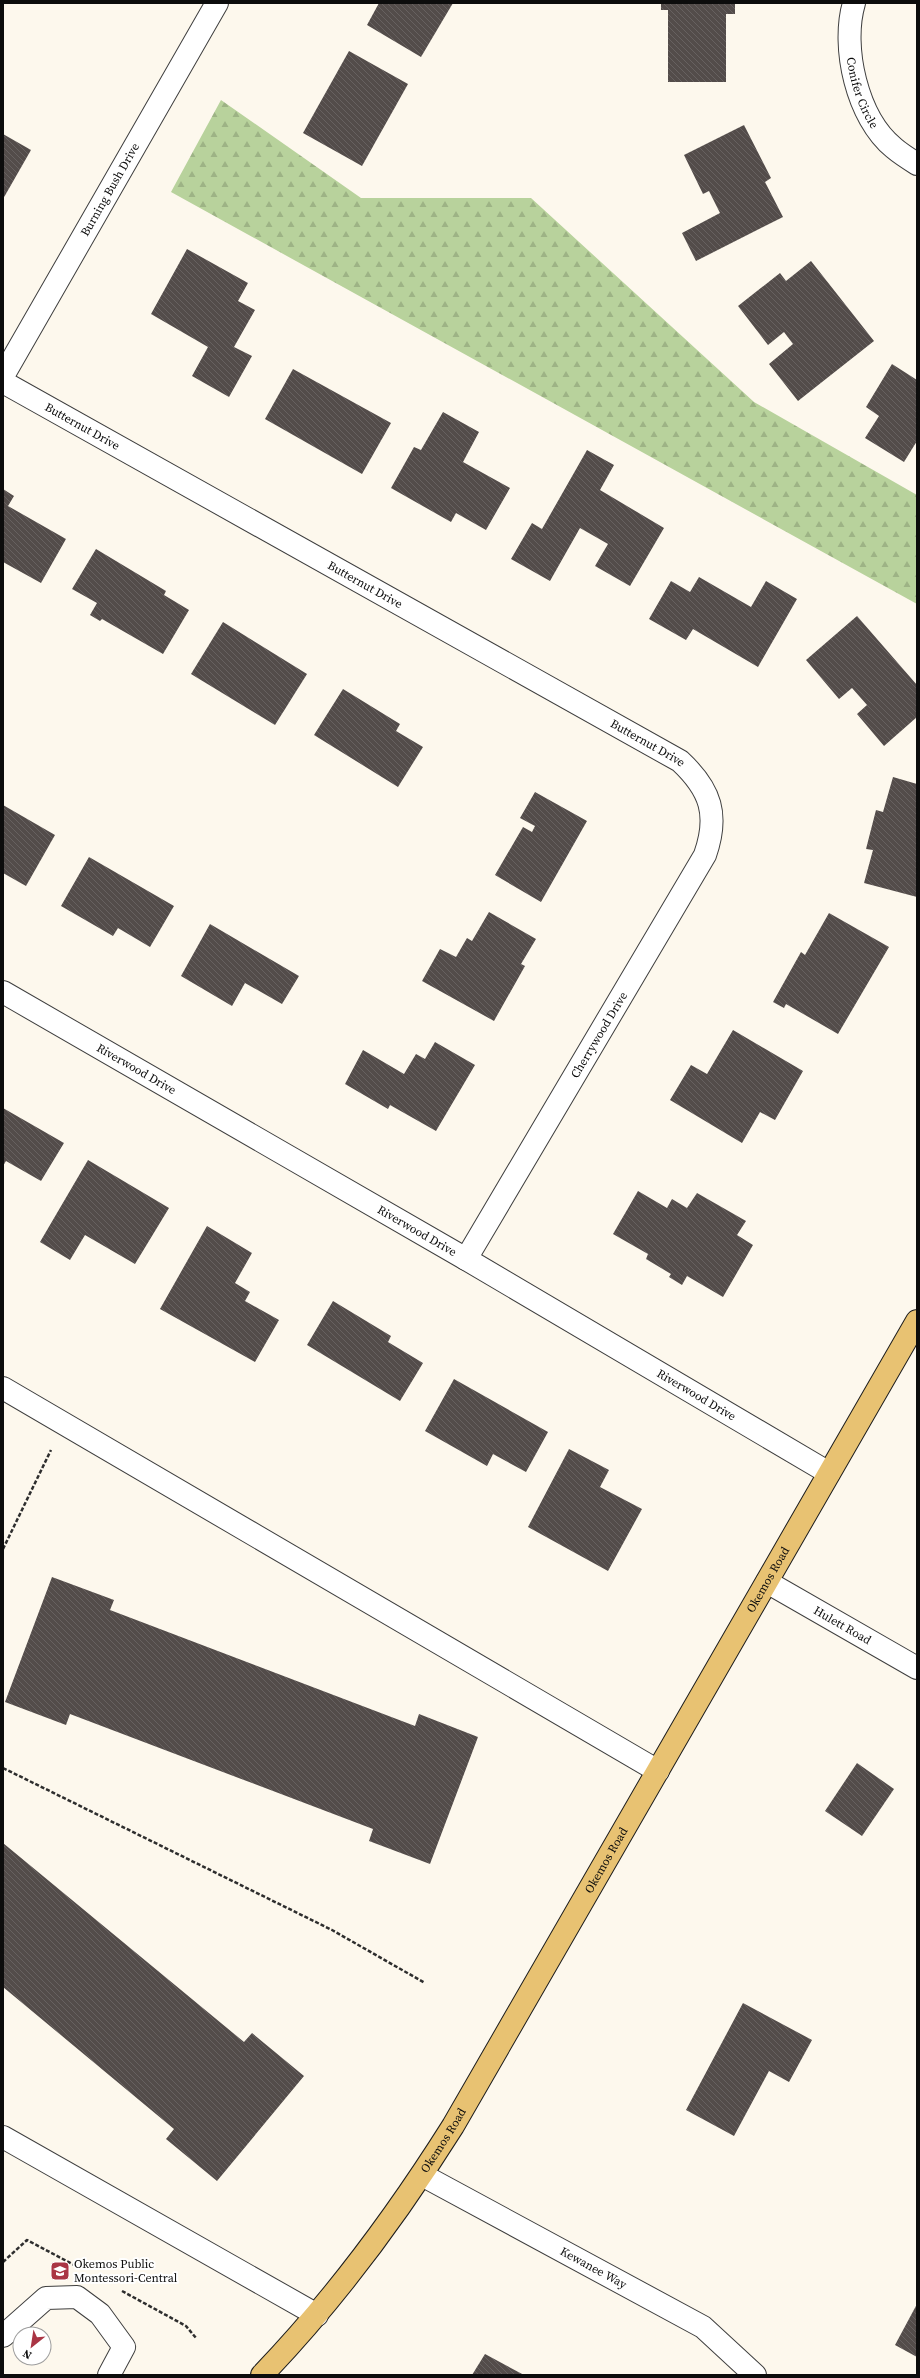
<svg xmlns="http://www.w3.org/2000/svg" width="920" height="2378" font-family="'Source Serif 4',serif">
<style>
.forest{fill:url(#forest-firs)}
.building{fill:url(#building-back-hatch)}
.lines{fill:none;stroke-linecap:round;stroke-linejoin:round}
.minor-casing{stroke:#3f3f3f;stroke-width:24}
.major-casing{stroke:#1d1d1d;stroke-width:24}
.path{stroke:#2e2e2e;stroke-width:2.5;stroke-dasharray:4 2;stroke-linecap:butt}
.minor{stroke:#fff;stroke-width:22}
.major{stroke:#e8c272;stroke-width:22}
.labels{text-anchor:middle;stroke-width:4;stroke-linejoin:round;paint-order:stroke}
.street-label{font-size:12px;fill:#0c0c0c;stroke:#fff}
.poi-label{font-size:12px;fill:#0c0c0c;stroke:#fff;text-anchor:start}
</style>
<defs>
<pattern id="forest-firs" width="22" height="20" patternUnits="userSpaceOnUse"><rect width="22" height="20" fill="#b8d29c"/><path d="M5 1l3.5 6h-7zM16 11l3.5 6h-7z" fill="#9db385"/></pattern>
<pattern id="building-back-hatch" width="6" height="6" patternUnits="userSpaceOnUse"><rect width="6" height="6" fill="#534c4a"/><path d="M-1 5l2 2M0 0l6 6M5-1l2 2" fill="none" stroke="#676160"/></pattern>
</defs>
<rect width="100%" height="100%" fill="#fdf8ed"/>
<path class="forest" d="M221 100 361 198H531L754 402 917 495V604L171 192Z"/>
<g class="building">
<path d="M379 3H453L421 57 367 25Z"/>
<path d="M661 3H735V14H726V82H668V10H661Z"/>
<path d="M349 51 408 84 362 166 303 133Z"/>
<path d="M744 125 771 178 765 182 783 217 696 261 682 233 720 213 709 191 703 194 684 155Z"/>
<path d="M3 134 31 150 3 199Z"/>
<path d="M187 249 248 283 238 301 255 310 234 347 252 356 229 397 192 376 208 347 151 314Z"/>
<path d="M811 261 874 341 798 401 769 364 793 344 784 332 768 345 738 306 780 273 786 281Z"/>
<path d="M892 364 917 380V441L904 462 865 438 879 416 866 407Z"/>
<path d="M293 369 391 423 362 474 265 419Z"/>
<path d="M443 412 479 432 463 462 510 488 486 530 456 513 451 522 391 488 414 447 421 450Z"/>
<path d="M587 450 614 465 600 490 664 528 630 586 595 566 608 544 580 528 550 581 511 559 532 523 542 529Z"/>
<path d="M3 489 14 496 8 506 66 539 41 583 3 562Z"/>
<path d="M96 549 166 591 164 595 189 610 163 654 102 619 100 621 90 615 97 603 72 589Z"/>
<path d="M699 577 751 607 766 581 797 599 758 667 693 629 686 640 649 619 671 581 690 592Z"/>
<path d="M857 616 917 685V717L884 746 857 714 867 705 852 688 839 699 806 660Z"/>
<path d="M223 622 307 674 275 725 191 674Z"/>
<path d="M343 689 400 724 396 731 423 747 398 787 314 735Z"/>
<path d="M893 777 917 784V897L864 883 873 850 866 849 876 810 883 812Z"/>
<path d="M535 792 587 821 541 902 495 875 523 827 532 832 535 826 520 818Z"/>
<path d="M3 805 55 835 26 886 3 873Z"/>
<path d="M89 857 174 906 150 947 118 928 113 936 61 906Z"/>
<path d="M489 912 536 939 521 964 525 966 494 1021 422 981 440 949 456 957 467 938 472 941Z"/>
<path d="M829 913 889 947 838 1034 786 1004 784 1008 773 1002 801 952 805 955Z"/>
<path d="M210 924 299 976 282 1004 245 983 232 1006 181 976Z"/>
<path d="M733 1030 803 1071 775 1120 760 1112 742 1143 670 1100 691 1065 707 1074Z"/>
<path d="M435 1042 475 1065 436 1131 390 1105 388 1109 345 1084 363 1050 404 1074 416 1054 425 1059Z"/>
<path d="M3 1108 64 1143 41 1181 6 1161 3 1166Z"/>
<path d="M88 1160 169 1208 135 1264 85 1235 70 1260 40 1242Z"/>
<path d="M638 1191 667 1208 672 1199 687 1208 697 1193 746 1221 737 1235 753 1245 723 1297 687 1276 682 1285 669 1277 671 1274 646 1259 648 1254 613 1234Z"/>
<path d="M207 1226 252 1253 235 1283 250 1292 245 1301 279 1320 255 1362 160 1309Z"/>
<path d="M333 1301 391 1336 388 1342 423 1363 400 1401 307 1345Z"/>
<path d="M454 1379 548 1432 526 1472 493 1454 487 1466 425 1431Z"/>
<path d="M569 1449 609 1470 600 1487 642 1509 608 1571 528 1527Z"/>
<path d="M52 1577 114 1600 110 1610 415 1726 419 1714 478 1737 430 1864 369 1841 373 1829 70 1714 66 1725 5 1702Z"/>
<path d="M857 1763 894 1789 862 1836 825 1811Z"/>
<path d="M3 1843 244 2042 252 2033 304 2076 217 2181 166 2139 174 2129 3 1987Z"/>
<path d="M743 2003 812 2040 789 2082 769 2071 734 2136 686 2110Z"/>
<path d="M917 2304V2357L895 2345Z"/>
<path d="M485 2354 524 2375H472Z"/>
</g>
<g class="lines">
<g class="minor-casing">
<g id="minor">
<path id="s1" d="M854 3C841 47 857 118 894 148 901 154 909 159 917 164"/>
<path id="s2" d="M3 376 217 3"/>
<path id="s3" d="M3 382 680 761C711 790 719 815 705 855L466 1259"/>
<path id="s4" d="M3 992 466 1259 829 1473"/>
<path d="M3 1388 658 1771"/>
<path id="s5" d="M767 1582 917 1668"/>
<path d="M3 2137 317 2315"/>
<path id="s6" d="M422 2175 703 2327 755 2375"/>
<path d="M3 2336 46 2298 77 2297 100 2314 124 2347 109 2375"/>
</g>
</g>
<g class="major-casing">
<g id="major">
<path id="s7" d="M262 2375C335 2299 397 2215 453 2126L917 1321"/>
</g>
</g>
<g class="path">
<path d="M3 1549 51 1450"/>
<path d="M3 1768 332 1930 425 1983"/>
<path d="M3 2262 27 2240 76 2266"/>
<path d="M122 2291 186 2326 196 2338"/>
</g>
<use href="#minor" class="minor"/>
<use href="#major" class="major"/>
</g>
<defs>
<g id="school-square" transform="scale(1)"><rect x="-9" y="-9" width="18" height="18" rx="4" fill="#aa3544" stroke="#fff"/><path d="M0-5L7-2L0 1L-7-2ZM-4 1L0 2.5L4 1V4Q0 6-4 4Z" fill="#fff"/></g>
</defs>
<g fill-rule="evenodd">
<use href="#school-square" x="60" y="2271"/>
</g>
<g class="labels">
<g class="street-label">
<text dy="4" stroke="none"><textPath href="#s1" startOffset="92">Conifer Circle</textPath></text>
<text dy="4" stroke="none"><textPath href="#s2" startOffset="215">Burning Bush Drive</textPath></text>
<text dy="4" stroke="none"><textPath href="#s3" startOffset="91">Butternut Drive</textPath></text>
<text dy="4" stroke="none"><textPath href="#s3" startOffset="415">Butternut Drive</textPath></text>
<text dy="4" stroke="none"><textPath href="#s3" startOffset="739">Butternut Drive</textPath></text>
<text transform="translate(599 1035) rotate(-59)" y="4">Cherrywood Drive</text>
<text dy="4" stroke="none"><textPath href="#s4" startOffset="154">Riverwood Drive</textPath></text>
<text dy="4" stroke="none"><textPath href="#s4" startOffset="478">Riverwood Drive</textPath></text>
<text dy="4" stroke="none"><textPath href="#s4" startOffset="802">Riverwood Drive</textPath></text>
<text dy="4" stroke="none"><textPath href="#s7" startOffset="945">Okemos Road</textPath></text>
<text dy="4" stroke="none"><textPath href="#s5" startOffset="87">Hulett Road</textPath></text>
<text dy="4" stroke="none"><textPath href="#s7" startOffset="621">Okemos Road</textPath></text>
<text dy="4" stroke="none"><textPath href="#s7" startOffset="297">Okemos Road</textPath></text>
<text dy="4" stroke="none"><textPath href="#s6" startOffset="195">Kewanee Way</textPath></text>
</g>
<g class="poi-label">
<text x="74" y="2268">Okemos Public<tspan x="74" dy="14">Montessori-Central</tspan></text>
</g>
</g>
<rect width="920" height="2378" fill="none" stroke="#0c0c0c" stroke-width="8"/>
<g transform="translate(32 2346) rotate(210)"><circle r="19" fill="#ffffff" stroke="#9e9e9e"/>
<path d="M0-3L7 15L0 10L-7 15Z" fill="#aa3544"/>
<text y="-6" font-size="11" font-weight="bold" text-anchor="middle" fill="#0c0c0c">N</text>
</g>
</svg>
